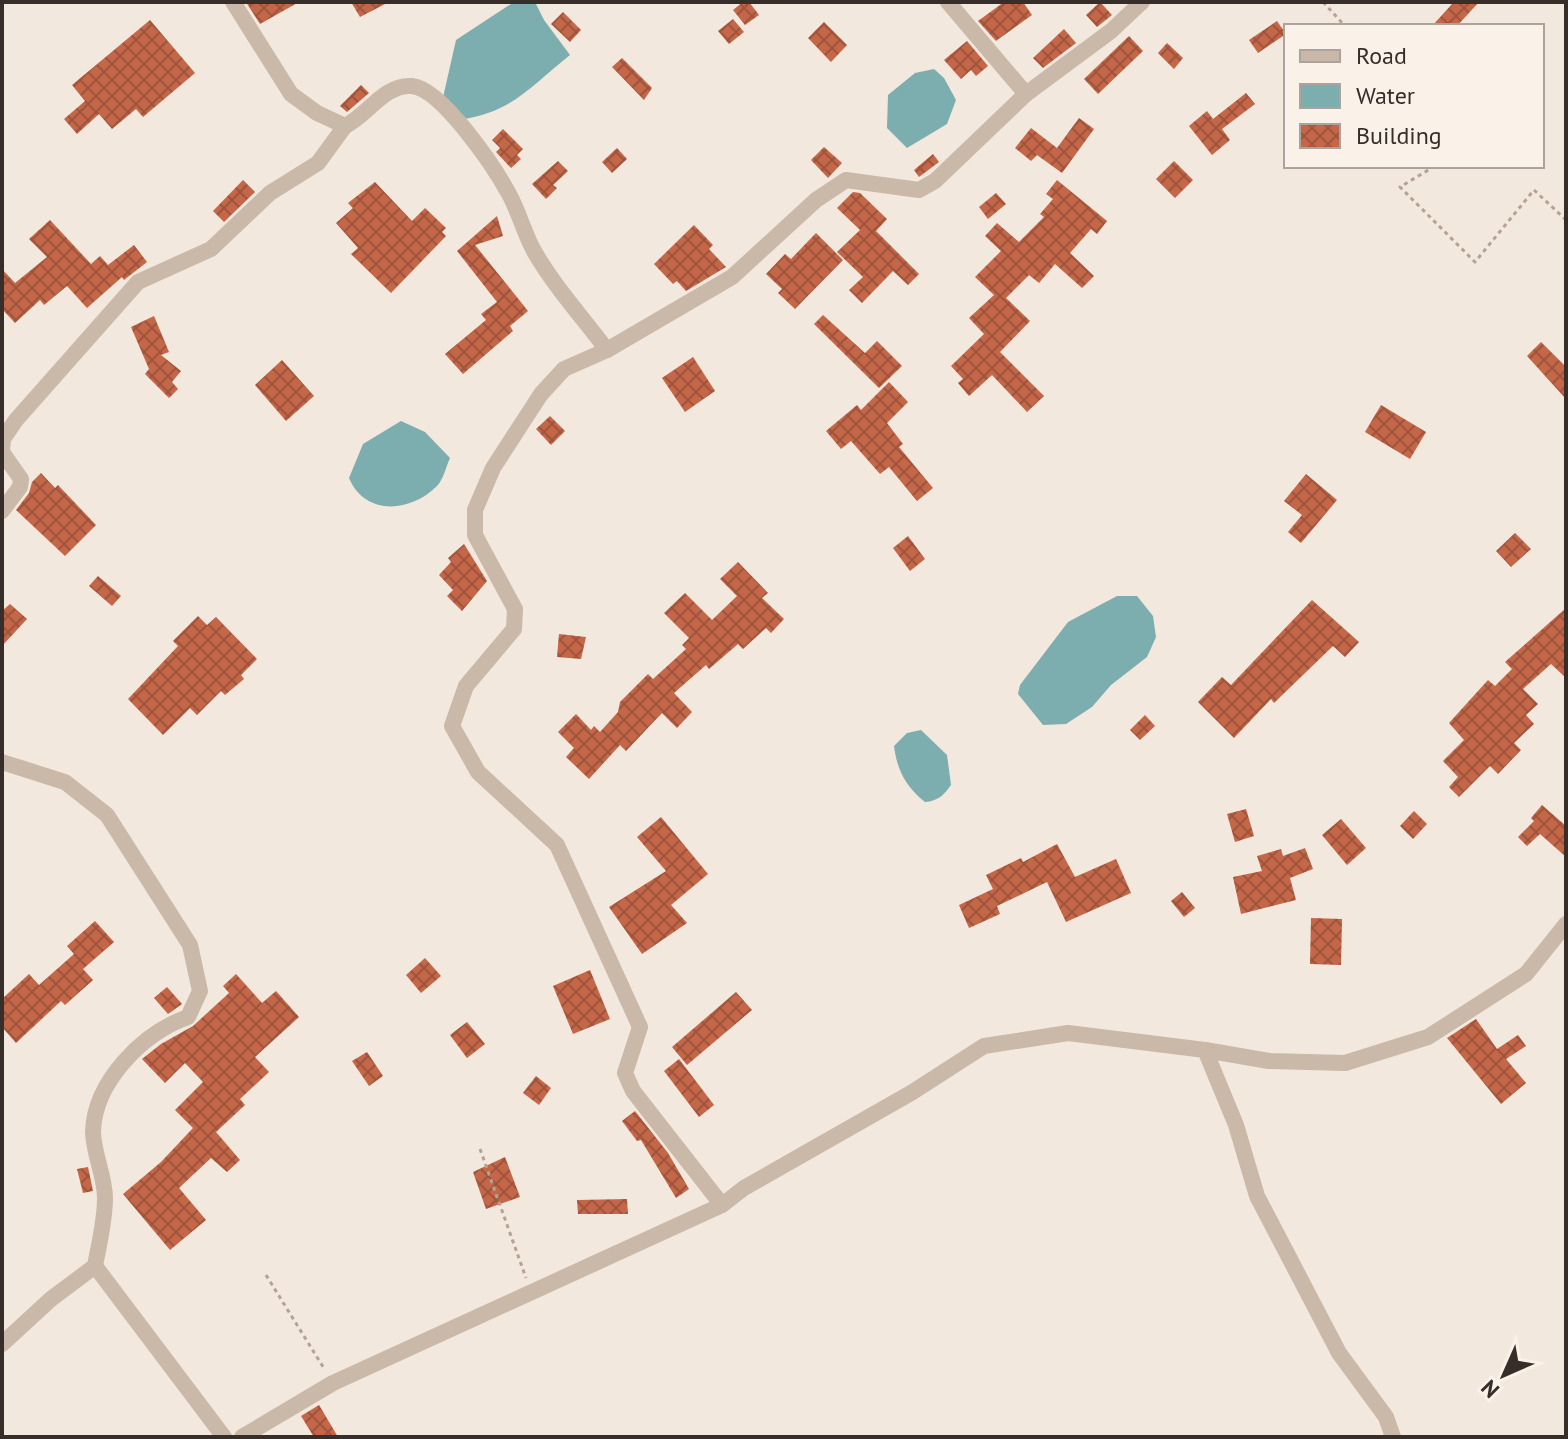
<svg xmlns="http://www.w3.org/2000/svg" width="1568" height="1439" font-family="'PT Sans',sans-serif">
<style>
.water{fill:#7cadaf}
.building{fill:url(#building-cross-hatch)}
.lines{fill:none;stroke-linecap:round;stroke-linejoin:round}
.path{stroke:#b6a293;stroke-width:3;stroke-dasharray:4 4;stroke-linecap:butt}
.street{stroke:#cab8a9;stroke-width:16}
</style>
<defs>
<pattern id="building-cross-hatch" width="8" height="8" patternUnits="userSpaceOnUse" patternTransform="scale(2)"><rect width="8" height="8" fill="#c46648"/><path d="M0 0l8 8M0 8l8-8" fill="none" stroke="#a0543c"/></pattern>
</defs>
<rect width="100%" height="100%" fill="#f2e8dd"/>
<g class="water">
<path d="M514 2H535L544 20 570 55C533 84 514 111 464 119L442 102 456 40Z"/>
<path d="M934 69 944 78 956 100 947 124 907 148 887 128 888 95 915 73Z"/>
<path d="M401 421 425 432 450 458C446 467 443 480 437 486 410 513 365 516 349 478L363 444Z"/>
<path d="M1117 596H1137L1153 616 1156 637 1147 657 1111 685 1092 707 1066 724 1043 725 1018 694 1020 685 1068 622Z"/>
<path d="M921 730 947 755 951 785C944 795 938 801 925 802 906 787 897 770 894 746L907 733Z"/>
</g>
<g class="building">
<path d="M246 2H299L260 24Z"/>
<path d="M351 2H389L360 17Z"/>
<path d="M743 2H749L759 15 745 25 733 10Z"/>
<path d="M1004 2H1023L1032 15 996 41 978 21Z"/>
<path d="M1100 2 1112 15 1097 27 1086 15Z"/>
<path d="M1454 2H1479L1457 26H1432Z"/>
<path d="M563 12 581 30 570 42 551 24Z"/>
<path d="M733 19 744 32 729 44 718 31Z"/>
<path d="M150 20 195 73 143 117 136 109 112 129 99 114 77 134 64 119 85 101 72 85Z"/>
<path d="M1277 21 1286 34 1258 53 1249 40Z"/>
<path d="M824 22 847 45 831 62 808 38Z"/>
<path d="M1064 29 1076 43 1043 68 1033 58Z"/>
<path d="M1129 36 1143 51 1098 94 1084 79Z"/>
<path d="M967 41 988 66 976 76 971 70 961 79 944 60Z"/>
<path d="M1167 43 1183 58 1174 69 1158 53Z"/>
<path d="M622 58 652 88 644 100 612 67Z"/>
<path d="M361 85 369 93 347 112 340 106Z"/>
<path d="M1246 93 1255 104 1222 129 1230 140 1212 155 1189 126 1207 111 1213 119Z"/>
<path d="M1079 118 1094 129 1062 173 1037 155 1031 161 1015 148 1031 128 1057 148Z"/>
<path d="M503 129 523 149 517 155 521 159 511 168 496 152 500 148 492 140Z"/>
<path d="M824 147 842 163 828 178 811 160Z"/>
<path d="M617 148 627 159 612 173 602 162Z"/>
<path d="M933 154 939 162 919 177 914 170Z"/>
<path d="M558 161 568 171 553 185 557 188 546 199 532 184Z"/>
<path d="M1174 161 1193 180 1175 198 1156 179Z"/>
<path d="M243 180 255 192 224 222 213 211Z"/>
<path d="M1057 180 1107 221 1097 234 1091 229 1070 253 1094 276 1082 288 1055 264 1039 283 1029 275 1006 298 1030 321 1000 352 1044 396 1027 412 992 375 969 396 958 383 963 379 951 366 984 334 969 318 994 295 975 277 1001 251 985 236 997 223 1019 242 1044 217 1040 214 1053 199 1046 194Z"/>
<path d="M375 182 412 221 425 208 446 228 442 232 446 236 391 293 351 254 358 248 336 223 353 208 348 203Z"/>
<path d="M853 192 860 193 887 219 876 231 919 274 908 285 893 271 862 303 849 290 863 277 837 252 860 230 837 208Z"/>
<path d="M996 193 1006 204 988 219 979 207Z"/>
<path d="M497 216 503 236 475 245 528 311 510 326 513 331 463 374 445 354 486 320 481 314 497 302 457 251Z"/>
<path d="M50 220 91 264 100 256 108 265 134 245 147 262 124 280 122 277 87 308 67 286 44 305 40 300 15 323 2 309V269L15 283 47 257 29 239Z"/>
<path d="M694 225 713 245 709 249 726 267 686 291 677 281 673 284 654 264Z"/>
<path d="M816 233 843 260 795 309 778 293 782 289 766 274 785 254 791 259Z"/>
<path d="M823 315 865 353 877 341 902 366 879 388 814 324Z"/>
<path d="M154 316 169 352 161 355 181 371 172 382 178 389 169 398 145 374 149 369 131 327Z"/>
<path d="M1541 342 1566 367V399L1527 356Z"/>
<path d="M693 357 715 391 685 412 662 378Z"/>
<path d="M282 360 314 396 286 421 255 385Z"/>
<path d="M889 382 908 402 887 423 903 444 899 447 933 488 917 501 889 467 880 474 851 441 841 449 826 431 857 405 861 410Z"/>
<path d="M1381 405 1426 432 1410 459 1365 432Z"/>
<path d="M550 416 565 431 551 445 536 429Z"/>
<path d="M41 473 55 488 58 485 96 525 65 556 16 510 29 493 32 482Z"/>
<path d="M1306 474 1337 500 1301 543 1288 532 1302 515 1284 501Z"/>
<path d="M1515 533 1531 549 1511 567 1496 551Z"/>
<path d="M908 536 925 559 910 571 893 548Z"/>
<path d="M464 544 487 581 462 611 447 596 453 590 439 575 451 562 448 558Z"/>
<path d="M738 562 768 593 762 598 784 619 771 633 766 628 743 649 738 644 709 669 706 665 674 693 692 712 677 728 662 713 626 751 620 745 589 779 566 757 574 748 558 732 576 714 591 730 594 726 600 732 618 712 620 702 648 674 653 679 686 649 682 645 689 638 664 613 685 593 712 620 737 596 720 579Z"/>
<path d="M98 576 121 596 112 606 89 586Z"/>
<path d="M1312 600 1359 642 1345 657 1333 646 1274 703 1271 699 1234 738 1198 702 1222 677 1231 685Z"/>
<path d="M10 604 27 619 2 646V611Z"/>
<path d="M1566 608V678L1551 664 1523 689 1538 704 1526 715 1534 724 1514 743 1521 750 1498 774 1490 766 1459 797 1449 787 1458 777 1443 761 1464 740 1449 723 1488 680 1495 686 1512 669 1505 662Z"/>
<path d="M198 616 207 625 216 617 257 659 241 675 244 679 225 695 221 691 197 715 190 708 163 735 128 699 178 646 173 641Z"/>
<path d="M559 634 586 637 581 659 557 657Z"/>
<path d="M1145 715 1155 726 1140 740 1130 730Z"/>
<path d="M1542 805 1566 826V857L1540 834 1527 846 1518 837 1534 821 1531 818Z"/>
<path d="M1246 809 1254 836 1235 842 1227 814Z"/>
<path d="M1414 811 1427 824 1413 839 1400 826Z"/>
<path d="M661 817 708 874 671 905 687 923 642 954 609 907 666 871 637 837Z"/>
<path d="M1341 819 1366 848 1347 865 1322 835Z"/>
<path d="M1057 844 1075 877 1116 859 1131 893 1066 922 1047 882 997 906 1000 914 969 928 959 905 993 889 986 875 1021 858 1023 862Z"/>
<path d="M1305 848 1313 869 1290 878 1296 900 1241 914 1233 877 1262 871 1257 856 1281 849 1283 856Z"/>
<path d="M1182 892 1195 908 1184 917 1171 901Z"/>
<path d="M1311 918 1342 919 1341 965 1310 964Z"/>
<path d="M95 921 114 942 83 969 93 980 65 1005 61 1001 16 1043 2 1027V999L29 974 39 985 74 954 67 946Z"/>
<path d="M425 958 441 976 421 993 406 975Z"/>
<path d="M590 970 610 1019 573 1034 553 986Z"/>
<path d="M236 974 262 1003 276 991 299 1017 255 1057 269 1072 240 1099 245 1105 216 1132 240 1160 227 1172 211 1158 179 1188 206 1220 170 1250 123 1194 161 1162 193 1128 175 1110 203 1082 185 1063 165 1083 142 1059 161 1044 193 1026 229 993 223 986Z"/>
<path d="M167 987 182 1004 168 1014 154 998Z"/>
<path d="M736 992 752 1010 687 1065 672 1047Z"/>
<path d="M1476 1019 1497 1049 1518 1035 1526 1046 1506 1059 1526 1083 1501 1104 1447 1038Z"/>
<path d="M467 1022 485 1044 467 1058 450 1035Z"/>
<path d="M367 1052 383 1076 369 1086 352 1061Z"/>
<path d="M679 1059 714 1105 699 1117 664 1071Z"/>
<path d="M536 1076 551 1088 539 1105 523 1093Z"/>
<path d="M635 1111 668 1153 689 1189 676 1198 641 1140 637 1141 622 1121Z"/>
<path d="M505 1157 520 1197 486 1209 473 1172Z"/>
<path d="M88 1167 93 1191 83 1193 77 1169Z"/>
<path d="M627 1199 628 1214H578L577 1200Z"/>
<path d="M319 1405 338 1437H314L301 1416Z"/>
</g>
<g class="lines">
<g class="path">
<path d="M1323 2 1345 26"/>
<path d="M1435 166 1400 187 1475 262 1534 190 1566 220"/>
<path d="M480 1149 526 1278"/>
<path d="M266 1275 325 1370"/>
</g>
<g class="street">
<path d="M948 2 1026 94"/>
<path d="M345 126C368 115 384 84 412 86 442 89 495 168 509 194 519 212 524 233 534 251 554 286 583 318 607 350"/>
<path d="M2 451 3 439 16 420 138 282 211 249 270 193 318 163 345 126 317 113 291 94 233 2"/>
<path d="M2 452 21 479 20 487 2 511"/>
<path d="M2 762 65 782 107 815 190 945 200 991 188 1017C143 1033 95 1081 93 1131 93 1153 105 1176 105 1198 105 1221 99 1244 95 1266"/>
<path d="M1205 1050 1269 1061 1345 1063 1428 1037 1526 974 1566 924"/>
<path d="M722 1205 633 1091 625 1073 640 1027 557 845 478 772 452 726 466 686 514 629 515 609 475 535V510L493 468 541 394 564 369 607 350 732 277 816 200 846 180 919 190 935 181 1026 94 1111 31 1142 2"/>
<path d="M2 1344 51 1299 95 1266 224 1437"/>
<path d="M242 1437 333 1383 722 1205 744 1188 911 1093 984 1046 1068 1033 1205 1050 1236 1125 1257 1196 1339 1353 1386 1417 1393 1437"/>
</g>
</g>
<rect width="1568" height="1439" fill="none" stroke="#372d29" stroke-width="8"/>
<rect x="1284" y="24" width="260" height="144" fill="#faf2e9" stroke="#aca39c" stroke-width="2"/>
<rect x="1300" y="50" width="40" height="12" fill="#cab8a9" stroke="#aca39c" stroke-width="2"/>
<text x="1356" y="64" font-size="24" fill="#372d29">Road</text>
<rect x="1300" y="84" width="40" height="24" fill="#7cadaf" stroke="#aca39c" stroke-width="2"/>
<text x="1356" y="104" font-size="24" fill="#372d29">Water</text>
<rect x="1300" y="124" width="40" height="24" fill="url(#building-cross-hatch)" stroke="#aca39c" stroke-width="2"/>
<text x="1356" y="144" font-size="24" fill="#372d29">Building</text>
<g transform="translate(1504 1375) rotate(225)" stroke="#faf2e9" stroke-width="6" paint-order="stroke">
<path d="M0-6L14 30L0 20L-14 30Z" fill="#372d29"/>
<text y="-12" font-size="22" font-weight="bold" text-anchor="middle" fill="#372d29">N</text>
</g>
</svg>
